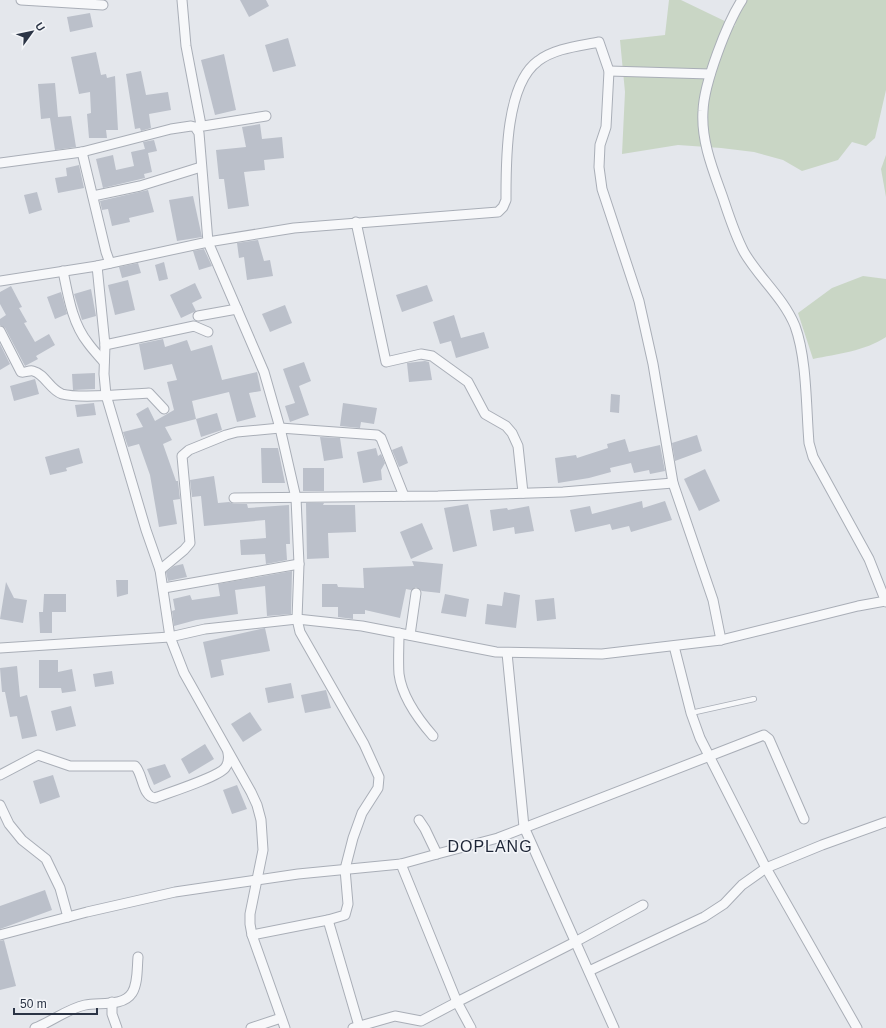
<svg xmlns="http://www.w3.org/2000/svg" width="886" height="1028" font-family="Helvetica,sans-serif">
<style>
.green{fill:#c9d6c5}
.building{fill:#bbc0ca}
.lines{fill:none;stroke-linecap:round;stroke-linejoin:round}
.lane-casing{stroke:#a9aeb7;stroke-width:6}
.street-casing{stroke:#a9aeb7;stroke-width:11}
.lane{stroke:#f7f8fa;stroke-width:4.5}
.street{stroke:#f7f8fa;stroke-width:9}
.labels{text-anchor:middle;stroke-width:3;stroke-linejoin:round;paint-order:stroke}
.quarter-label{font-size:16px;letter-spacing:1px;fill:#1d2536;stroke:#f4f6f9}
</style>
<rect width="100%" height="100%" fill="#e4e7ec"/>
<g class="green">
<path d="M669 0H681L735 26 738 0H886V90L875 138 866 146 852 142 838 160 802 171 783 160 754 152 721 148 678 145 622 154 625 92 620 40 665 35Z"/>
<path d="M886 155V197L881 169Z"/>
<path d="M863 276 886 279V337C865 351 837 354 813 359L798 313 832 288Z"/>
</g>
<g class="building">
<path d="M240 0H266L269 6 249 17Z"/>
<path d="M90 13 93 27 70 32 67 17Z"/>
<path d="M288 38 296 66 273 72 265 45Z"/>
<path d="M96 52 101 75 106 74 107 78 115 76 118 130H106L107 138H89L87 114 91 113 90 92 79 94 71 57Z"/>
<path d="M224 54 236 110 215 115 201 60Z"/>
<path d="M141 71 146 95 168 92 171 110 149 114 151 128 141 131 140 128 135 129 126 74Z"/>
<path d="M55 83 58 117 71 116 76 147 55 150 50 118 41 119 38 84Z"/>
<path d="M260 124 262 139 282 137 284 158 264 160 265 170 244 172 249 206 228 209 224 179H219L216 150 246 147 242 127Z"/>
<path d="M154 140 157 151 148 153 152 172 144 174 145 178 103 188 96 159 113 155 116 170 134 166 131 152 145 149 143 142Z"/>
<path d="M79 165 84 188 58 193 55 178 67 176 66 168Z"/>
<path d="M148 190 154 212 129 218 130 222 112 226 108 209 102 210 100 201Z"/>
<path d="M37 192 42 210 29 214 24 195Z"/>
<path d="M193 196 202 237 177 241 169 200Z"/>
<path d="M258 240 264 261 270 260 273 276 247 280 244 257 239 258 237 243Z"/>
<path d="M204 249 212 266 199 270 193 251Z"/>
<path d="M164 262 168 279 159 281 155 265Z"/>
<path d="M138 263 141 273 122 278 119 267Z"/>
<path d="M128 280 135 310 115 315 108 285Z"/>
<path d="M195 283 202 298 192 303 196 311 181 318 170 295Z"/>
<path d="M427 285 433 301 402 312 396 295Z"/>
<path d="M11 286 22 307 19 308 27 322 24 323 35 342 49 334 55 345 36 356 38 359 25 366 5 328 0 325V319L6 315 0 304V292Z"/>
<path d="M91 289 96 316 82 320 74 294Z"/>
<path d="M61 292 67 314 55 319 47 297Z"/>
<path d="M285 305 292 323 270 332 262 314Z"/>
<path d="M454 315 461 338 484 332 489 348 456 358 451 341 440 344 433 322Z"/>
<path d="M163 339 165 347 187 340 191 351 212 345 222 380 257 372 261 391 249 393 256 417 237 422 229 392 192 401 196 419 165 427 172 440 163 444 176 481H178L180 499 173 500 177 524 159 527 150 475 139 444 128 447 123 432 143 427 136 414 148 407 155 421 174 410 167 382 177 380 172 364 144 370 139 344Z"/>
<path d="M0 344 10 364 0 370Z"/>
<path d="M425 361 429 362 432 380 409 382 407 363Z"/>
<path d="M304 362 311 381 299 386 309 415 290 422 285 406 295 403 283 369Z"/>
<path d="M95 373V389L73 390 72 374Z"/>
<path d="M35 379 39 394 14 401 10 386Z"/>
<path d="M611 394 620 395 619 413 610 412Z"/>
<path d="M94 403 96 415 77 417 75 405Z"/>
<path d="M343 403 377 408 374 424 361 422 360 428 340 426Z"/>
<path d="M217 413 222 430 201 437 196 419Z"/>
<path d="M697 435 702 451 675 461 672 443Z"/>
<path d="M320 437 340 438 343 458 324 461Z"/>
<path d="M625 439 629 452 660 445 665 471 650 474 649 470 634 473 631 463 610 468 611 472 589 478 558 483 555 458 576 455 577 458 608 448 607 444Z"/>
<path d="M402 446 408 463 399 467 392 450Z"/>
<path d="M79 448 83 463 66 468 67 471 50 475 45 457Z"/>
<path d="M261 448H278L285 483H262Z"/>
<path d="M376 448 378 456 381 454 385 463 381 470 382 480 363 483 357 452Z"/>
<rect x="303" y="468" width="21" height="23"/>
<path d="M705 469 720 501 699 511 684 479Z"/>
<path d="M214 476 218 503 229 502 234 504H247L248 508 289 505 290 544H286L287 560 266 564 265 554 241 555 240 540 266 538 265 520 204 526 201 496 192 497 190 480Z"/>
<path d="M642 501 643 508 665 501 672 520 631 532 629 526 612 530 610 524 575 532 570 510 590 506 592 514Z"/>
<path d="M306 503H324L323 505H355L356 532 328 533 329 558 307 559Z"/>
<path d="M468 504 477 546 453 552 444 508Z"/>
<path d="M529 506 534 531 515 534 514 527 493 531 490 510 507 508 508 510Z"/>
<path d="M422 523 433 549 411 559 400 532Z"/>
<path d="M412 561 443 564 440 593 422 591 416 587 411 590 406 589 400 618 365 610V614H353V619L338 617V607H322V584H337L338 587 364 588 363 568 414 566Z"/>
<path d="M183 564 187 577 168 581 166 572 174 566Z"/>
<path d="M292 571 291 614 267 616 265 586 235 590 238 614 196 620 174 626 172 611 175 610 173 599 190 595 192 600 220 596 218 584Z"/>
<path d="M116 580H128V594L117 597Z"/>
<path d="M6 582 14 598 27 600 23 623 0 619Z"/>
<path d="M504 592 520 595 516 628 485 624 487 604 502 606Z"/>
<path d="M44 594H66V612H52V633H40L39 612H43Z"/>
<path d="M445 594 469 599 466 617 441 613Z"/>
<path d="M554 598 556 619 537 621 535 600Z"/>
<path d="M265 628 270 651 221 660 224 675 211 678 203 642Z"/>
<path d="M39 660H58V672L72 669 76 691 62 693 61 688H39Z"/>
<path d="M17 666 20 697 27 695 37 736 22 739 17 716 10 717 5 692H2L0 668Z"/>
<path d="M112 671 114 684 95 687 93 674Z"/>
<path d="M291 683 294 698 268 703 265 688Z"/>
<path d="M326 690 331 708 305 713 301 695Z"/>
<path d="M71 706 76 726 56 731 51 711Z"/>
<path d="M250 712 262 730 243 742 231 724Z"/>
<path d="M205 744 214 759 189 774 181 759Z"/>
<path d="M165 764 171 777 154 785 147 769Z"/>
<path d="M53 775 60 797 40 804 33 781Z"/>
<path d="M237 785 247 809 232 814 223 790Z"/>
<path d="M45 890 52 910 0 929V906Z"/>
<path d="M4 940 16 986 0 990V941Z"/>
</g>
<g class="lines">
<g class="lane-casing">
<path id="lane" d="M691 713 754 699"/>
</g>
<g class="street-casing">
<g id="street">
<path d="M21 0 103 5"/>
<path d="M182 0 186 46 201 125"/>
<path d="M742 0C727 23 704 83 703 111 701 141 713 170 723 198 729 216 735 235 744 252 759 278 783 297 795 326 807 359 806 407 809 443L813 457 869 559 886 602"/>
<path d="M609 71 710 74"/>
<path d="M197 127 266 116"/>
<path d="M82 152 106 252 110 263"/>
<path d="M0 163 82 152 171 129 191 126 195 127 199 133 208 242 264 372 280 428 296 498 299 564 297 619 300 632 364 744 379 777 378 788 362 813 353 838 345 869 348 904 345 915 328 920 252 935 285 1028"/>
<path d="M93 196 140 186 201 167"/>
<path d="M356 222 386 362 421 354 432 356 468 382 485 414 506 426 512 433 518 446 523 493"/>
<path d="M97 266 105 345 104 374 106 395 146 530 160 570 170 637 184 673 251 792 257 805 261 820 263 850 250 914V924L252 935"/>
<path d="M63 271C68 295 72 323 88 343 93 350 99 356 104 362"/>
<path d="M0 281 97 266 208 242 294 228 498 212 503 207 506 200C506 163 505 85 538 61 555 48 580 46 599 42L609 71 606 127 600 145 599 167 602 189 639 301 653 364 673 483 713 600 721 640"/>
<path d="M198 316 237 309"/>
<path d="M0 331 21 372C25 373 29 370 33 371 45 374 50 390 62 394 80 399 128 394 149 393L164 409"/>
<path d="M105 345 194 326 208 332"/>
<path d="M234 498 438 496 563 492 673 483"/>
<path d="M160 570 184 550 190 543 182 456 189 450 226 435 237 432 280 428 377 435 381 438 404 496"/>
<path d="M164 588 299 564"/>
<path d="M399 633C399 646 398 660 399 674 402 697 419 720 433 736"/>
<path d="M410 635 416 593"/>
<path d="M674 646 691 713 700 738 766 868 857 1028"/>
<path d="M0 648 170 637 205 629 297 619 362 626 496 652 602 654 721 640 858 606 886 601"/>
<path d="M507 653 524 827 614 1028"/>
<path d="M0 775 38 755 70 766H135C143 773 142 797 155 798 168 793 218 777 225 768 229 763 229 758 228 753"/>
<path d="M0 805 9 824 22 840 46 859 60 888 68 917"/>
<path d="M419 820 425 829 437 854"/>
<path d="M401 864 457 1002 575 942 643 905"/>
<path d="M328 920 359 1026"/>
<path d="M0 935 87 912 175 892 298 874 401 864 437 854 498 838 764 735 769 739 804 819"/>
<path d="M589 971 704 917 724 904 742 885 766 868 822 845 886 822"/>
<path d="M112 1002V1014L117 1028"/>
<path d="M35 1028C53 1021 67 1009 85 1005 99 1002 123 1007 132 993 138 984 137 968 138 957"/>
<path d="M251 1028 281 1018"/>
<path d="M353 1028 395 1016 421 1021 457 1002 471 1028"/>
</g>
</g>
<use href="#lane" class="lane"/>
<use href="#street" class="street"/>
</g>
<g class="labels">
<g class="quarter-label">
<text x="490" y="852">DOPLANG</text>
</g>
</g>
<g transform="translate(32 32) rotate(57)" stroke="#f4f6f9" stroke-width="3" paint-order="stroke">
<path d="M0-3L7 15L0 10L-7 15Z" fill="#2b3445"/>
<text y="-6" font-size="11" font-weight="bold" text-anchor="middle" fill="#2b3445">U</text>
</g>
<path d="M14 1008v6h83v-6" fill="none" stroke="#2b3445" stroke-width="2"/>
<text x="20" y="1008" font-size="12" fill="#2b3445" stroke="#f4f6f9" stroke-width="3" paint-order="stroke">50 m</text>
</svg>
